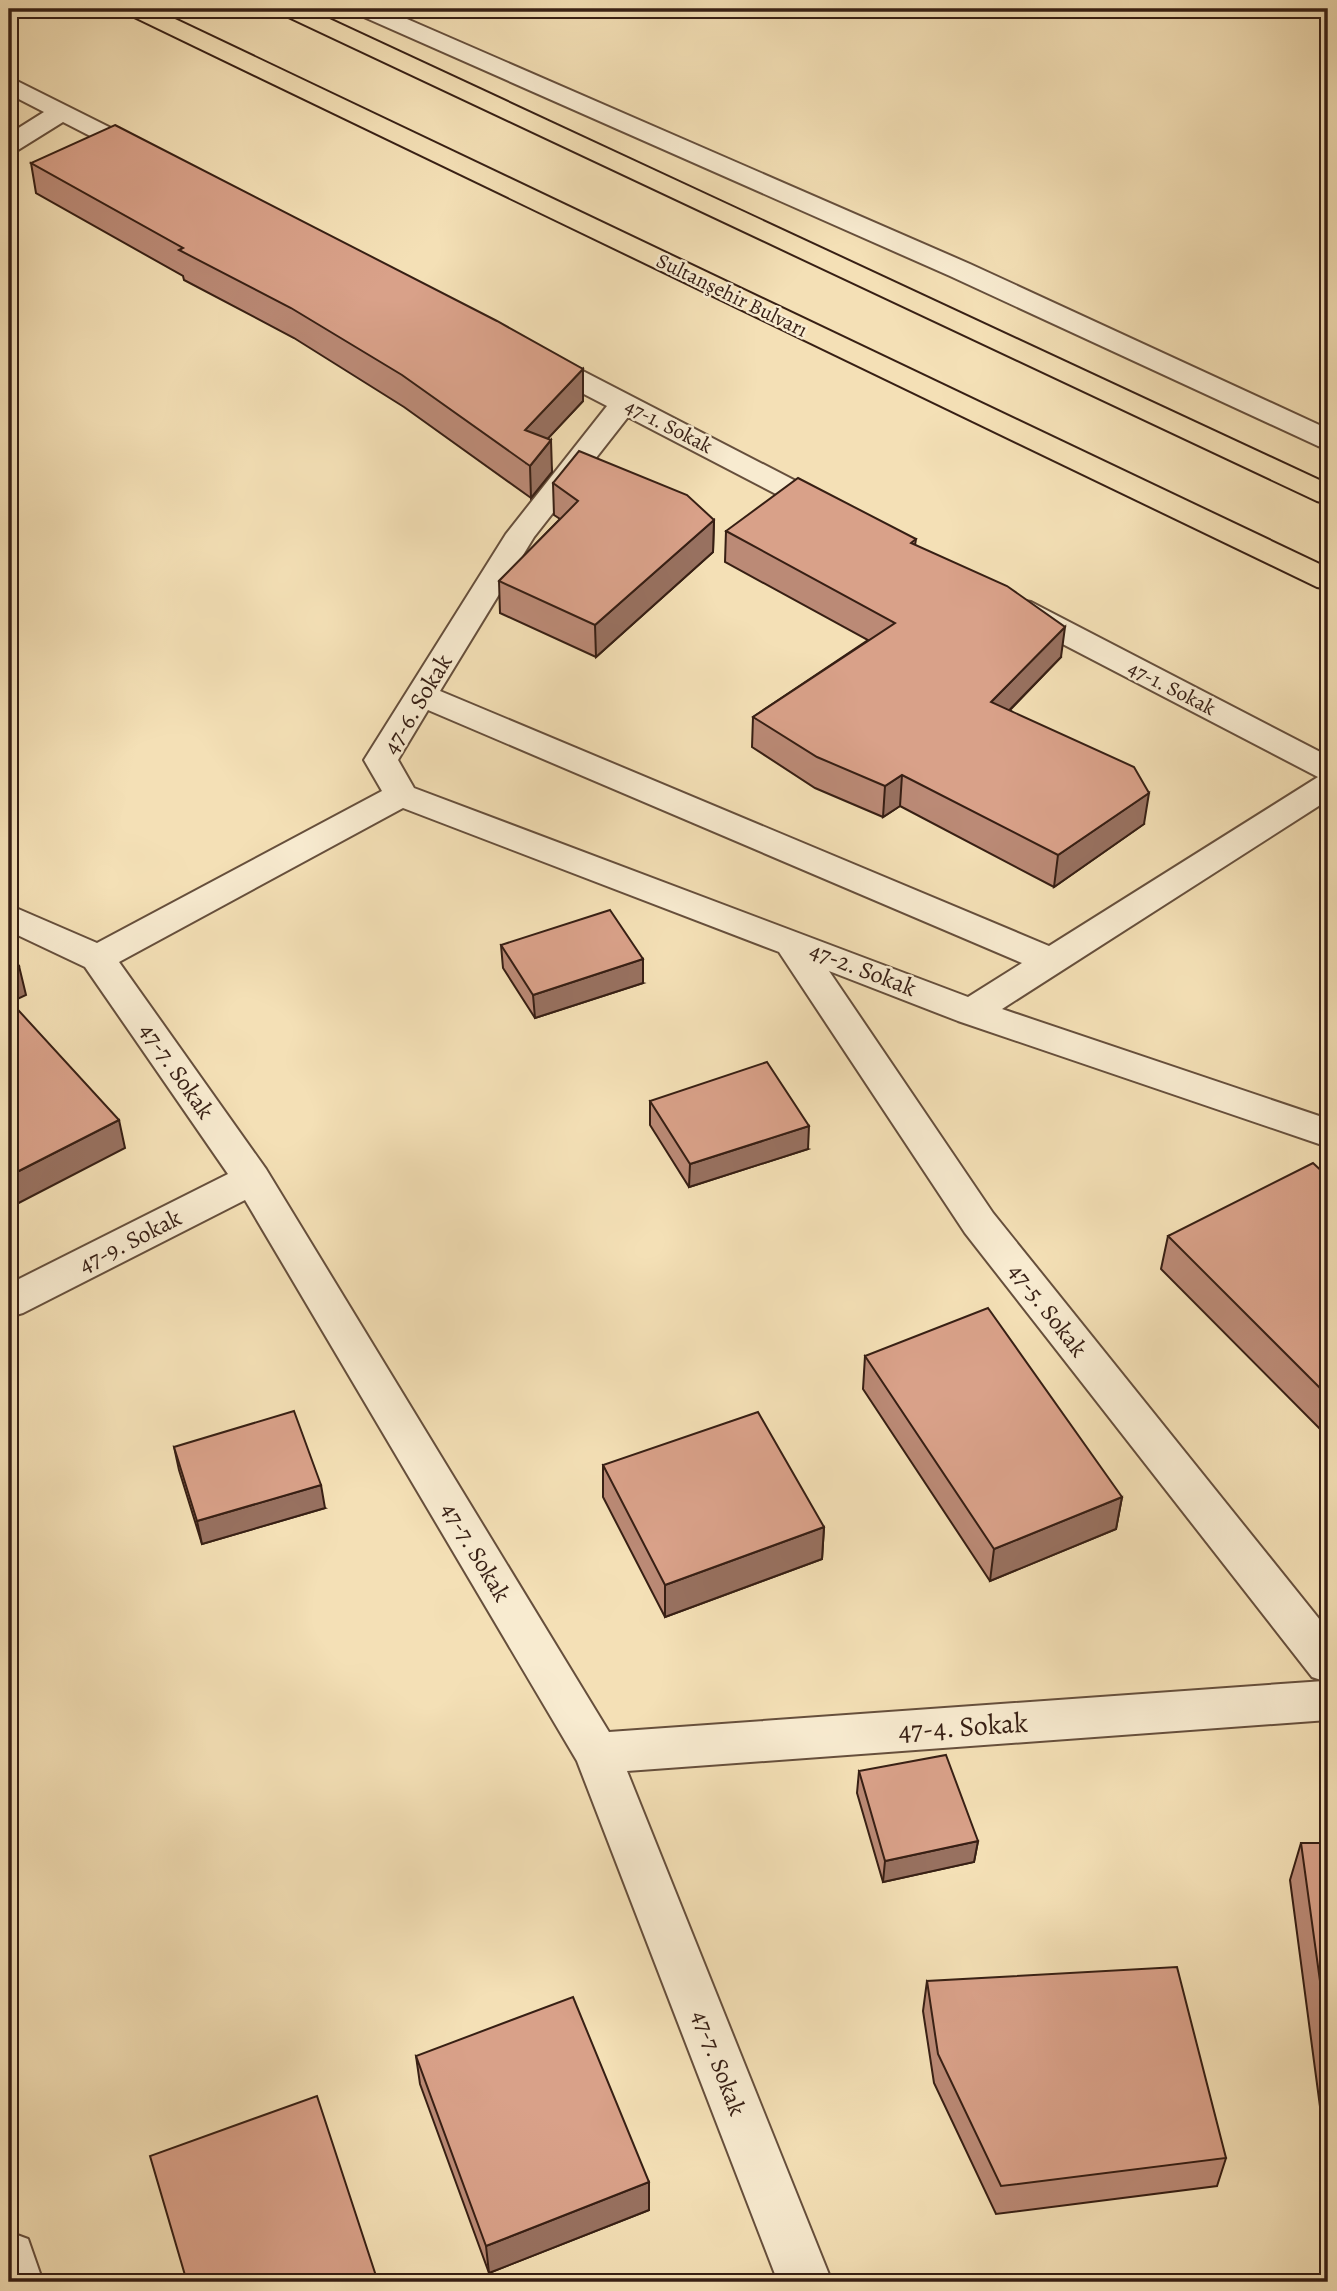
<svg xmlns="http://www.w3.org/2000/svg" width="1337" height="2291" font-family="Alegreya,serif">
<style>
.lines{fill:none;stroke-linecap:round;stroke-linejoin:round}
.minor-casing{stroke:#664f3c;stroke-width:4}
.highway-casing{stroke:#371f14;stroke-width:4}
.minor{fill:#f8ebd0;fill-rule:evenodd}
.highway{fill:#f4e0b6;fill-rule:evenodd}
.wall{fill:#bb8a76;stroke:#371f14;stroke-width:2}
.shaded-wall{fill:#987160;stroke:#371f14;stroke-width:2}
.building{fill:#d9a189;stroke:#371f14;stroke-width:2}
.labels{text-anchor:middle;stroke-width:5;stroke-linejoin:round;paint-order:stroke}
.far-street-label{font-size:21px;fill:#371f14;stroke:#f8ebd0}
.street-label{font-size:24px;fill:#371f14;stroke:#f8ebd0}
.near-street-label{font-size:28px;fill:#371f14;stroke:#f8ebd0}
</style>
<rect width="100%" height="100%" fill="#f4e0b6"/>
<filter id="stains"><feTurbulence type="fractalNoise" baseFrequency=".00286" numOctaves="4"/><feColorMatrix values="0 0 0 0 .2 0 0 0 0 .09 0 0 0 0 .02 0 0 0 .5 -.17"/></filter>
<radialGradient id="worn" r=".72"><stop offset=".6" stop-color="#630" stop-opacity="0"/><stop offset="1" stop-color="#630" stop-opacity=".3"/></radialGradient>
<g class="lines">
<g class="minor-casing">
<g id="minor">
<path d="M353 9H384L970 264 1328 429V449L1318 446 950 276 357 14Z"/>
<path d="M9 77 155 150 159 155 155 160 146 163 137 160 63 122 18 150 9 153V134L44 112 9 94Z"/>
<path d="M538 351 548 353 844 506 848 512 844 518 833 521 822 518 628 417 534 537 440 691 1049 946 1318 777 1009 616 1004 609 1009 602 1020 600 1031 602 1328 756V800L1002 1009 1328 1119V1147L958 1021 829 971 993 1213 1328 1630V1720L627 1771 832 2282H778L577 1761 245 1200 23 1313 9 1317V1284L228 1174 85 967 9 931V905L97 943 382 791 364 760 506 534 607 406 528 365 524 359 528 353ZM428 710 1022 963 968 997 414 788 398 760ZM403 808 779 952 965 1233 1312 1677 1324 1681 609 1732 266 1169 119 962Z"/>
<path d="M9 2232 28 2239 43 2282H9Z"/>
</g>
</g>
<g class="highway-casing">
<g id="highway">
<path d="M124 9H154L1328 568V589L1317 587 128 14Z"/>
<path d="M278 9H308L1328 484V504L1317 501 282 14Z"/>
</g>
</g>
<use href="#minor" class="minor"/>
<use href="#highway" class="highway"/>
</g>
<g class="wall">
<path d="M31 163 583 369V401L547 439 552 472 531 498 404 407 294 338 184 280 183 276 36 193Z"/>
<path d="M553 483 714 520 713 552 596 657 500 613 499 581 560 519 554 515Z"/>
<path d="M726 531 916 539 915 545 1061 657 1010 710 1144 824 1054 887 900 806 883 817 815 788 752 747 753 717 868 640 725 562Z"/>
<path d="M501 945 643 983 535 1018 503 968Z"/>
<path d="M650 1101 808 1149 689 1187 650 1125Z"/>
<path d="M1328 1177V1437L1161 1269 1168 1236Z"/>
<path d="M865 1356 1122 1497 1116 1529 990 1581 863 1389Z"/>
<path d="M174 1447 325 1508 202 1544 179 1470Z"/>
<path d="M603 1465 824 1527 822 1559 665 1617 603 1497Z"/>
<path d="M859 1771 978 1841 974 1862 883 1882 857 1793Z"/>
<path d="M1301 1843H1328V2152H1326L1290 1880Z"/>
<path d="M927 1981 1226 2158 1217 2186 996 2214 934 2083 923 2011Z"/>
<path d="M416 2056 649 2182V2210L489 2273 420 2084Z"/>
</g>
<g class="shaded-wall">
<path d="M583 369V401L526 462 525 430Z"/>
<path d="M551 440 552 472 531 498 530 466Z"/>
<path d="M714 520 713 552 596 657 595 625Z"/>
<path d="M1065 627 1061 657 988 732 991 702Z"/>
<path d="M902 775 900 806 883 817 885 786Z"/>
<path d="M1149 793 1144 824 1054 887 1058 855Z"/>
<path d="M643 959V983L535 1018 533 995Z"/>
<path d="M19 966 26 995 9 1003V972Z"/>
<path d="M119 1120 125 1148 9 1208V1176Z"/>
<path d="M809 1126 808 1149 689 1187 690 1164Z"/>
<path d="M321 1485 325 1508 202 1544 197 1521Z"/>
<path d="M1122 1497 1116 1529 990 1581 994 1549Z"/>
<path d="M824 1527 822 1559 665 1617V1585Z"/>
<path d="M978 1841 974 1862 883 1882 885 1861Z"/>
<path d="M649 2182V2210L489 2273 486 2246Z"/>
</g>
<g class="building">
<path d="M115 125 497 321 583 369 525 430 551 440 530 466 402 375 291 308 179 250 183 248 31 163Z"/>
<path d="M579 451 687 495 714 520 595 625 499 581 578 501 553 483Z"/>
<path d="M798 478 916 539 911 543 1007 586 1065 627 991 702 1134 767 1149 793 1058 855 902 775 885 786 817 757 753 717 895 623 726 531Z"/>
<path d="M610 910 643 959 533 995 501 945Z"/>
<path d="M9 955 19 966 9 972Z"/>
<path d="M9 1000 119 1120 9 1176Z"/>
<path d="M767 1062 809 1126 690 1164 650 1101Z"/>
<path d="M1313 1163 1328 1177V1396L1168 1236Z"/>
<path d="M988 1308 1122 1497 994 1549 865 1356Z"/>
<path d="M294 1411 321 1485 197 1521 174 1447Z"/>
<path d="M758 1412 824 1527 665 1585 603 1465Z"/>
<path d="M946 1755 978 1841 885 1861 859 1771Z"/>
<path d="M1301 1843H1328V2039Z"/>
<path d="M1177 1967 1226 2158 1001 2186 938 2054 927 1981Z"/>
<path d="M573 1997 649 2182 486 2246 416 2056Z"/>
<path d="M317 2096 378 2282H187L150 2156Z"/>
</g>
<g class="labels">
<g class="far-street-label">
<text transform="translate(732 295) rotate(26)" y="7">Sultanşehir Bulvarı</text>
<text transform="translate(669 426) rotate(27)" y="7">47-1. Sokak</text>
<text transform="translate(1172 688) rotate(27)" y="7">47-1. Sokak</text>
</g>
<g class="street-label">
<text transform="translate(417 704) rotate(-59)" y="8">47-6. Sokak</text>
<text transform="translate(863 969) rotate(21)" y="8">47-2. Sokak</text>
<text transform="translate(177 1071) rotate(55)" y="8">47-7. Sokak</text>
<text transform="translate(130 1241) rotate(-27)" y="8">47-9. Sokak</text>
<text transform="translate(1048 1310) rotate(52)" y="8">47-5. Sokak</text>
<text transform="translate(476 1552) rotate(59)" y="8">47-7. Sokak</text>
<text transform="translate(719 2063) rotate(69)" y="8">47-7. Sokak</text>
</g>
<g class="near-street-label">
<text transform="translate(963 1726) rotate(-4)" y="10">47-4. Sokak</text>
</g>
</g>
<rect width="1337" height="2291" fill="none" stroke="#f4e0b6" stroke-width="35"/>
<rect x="10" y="10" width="1316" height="2270" fill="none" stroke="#371f14" stroke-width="3.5"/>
<rect x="18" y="18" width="1302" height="2256" fill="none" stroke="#371f14" stroke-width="2"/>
<rect width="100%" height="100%" filter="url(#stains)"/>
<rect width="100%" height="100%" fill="url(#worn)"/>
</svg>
